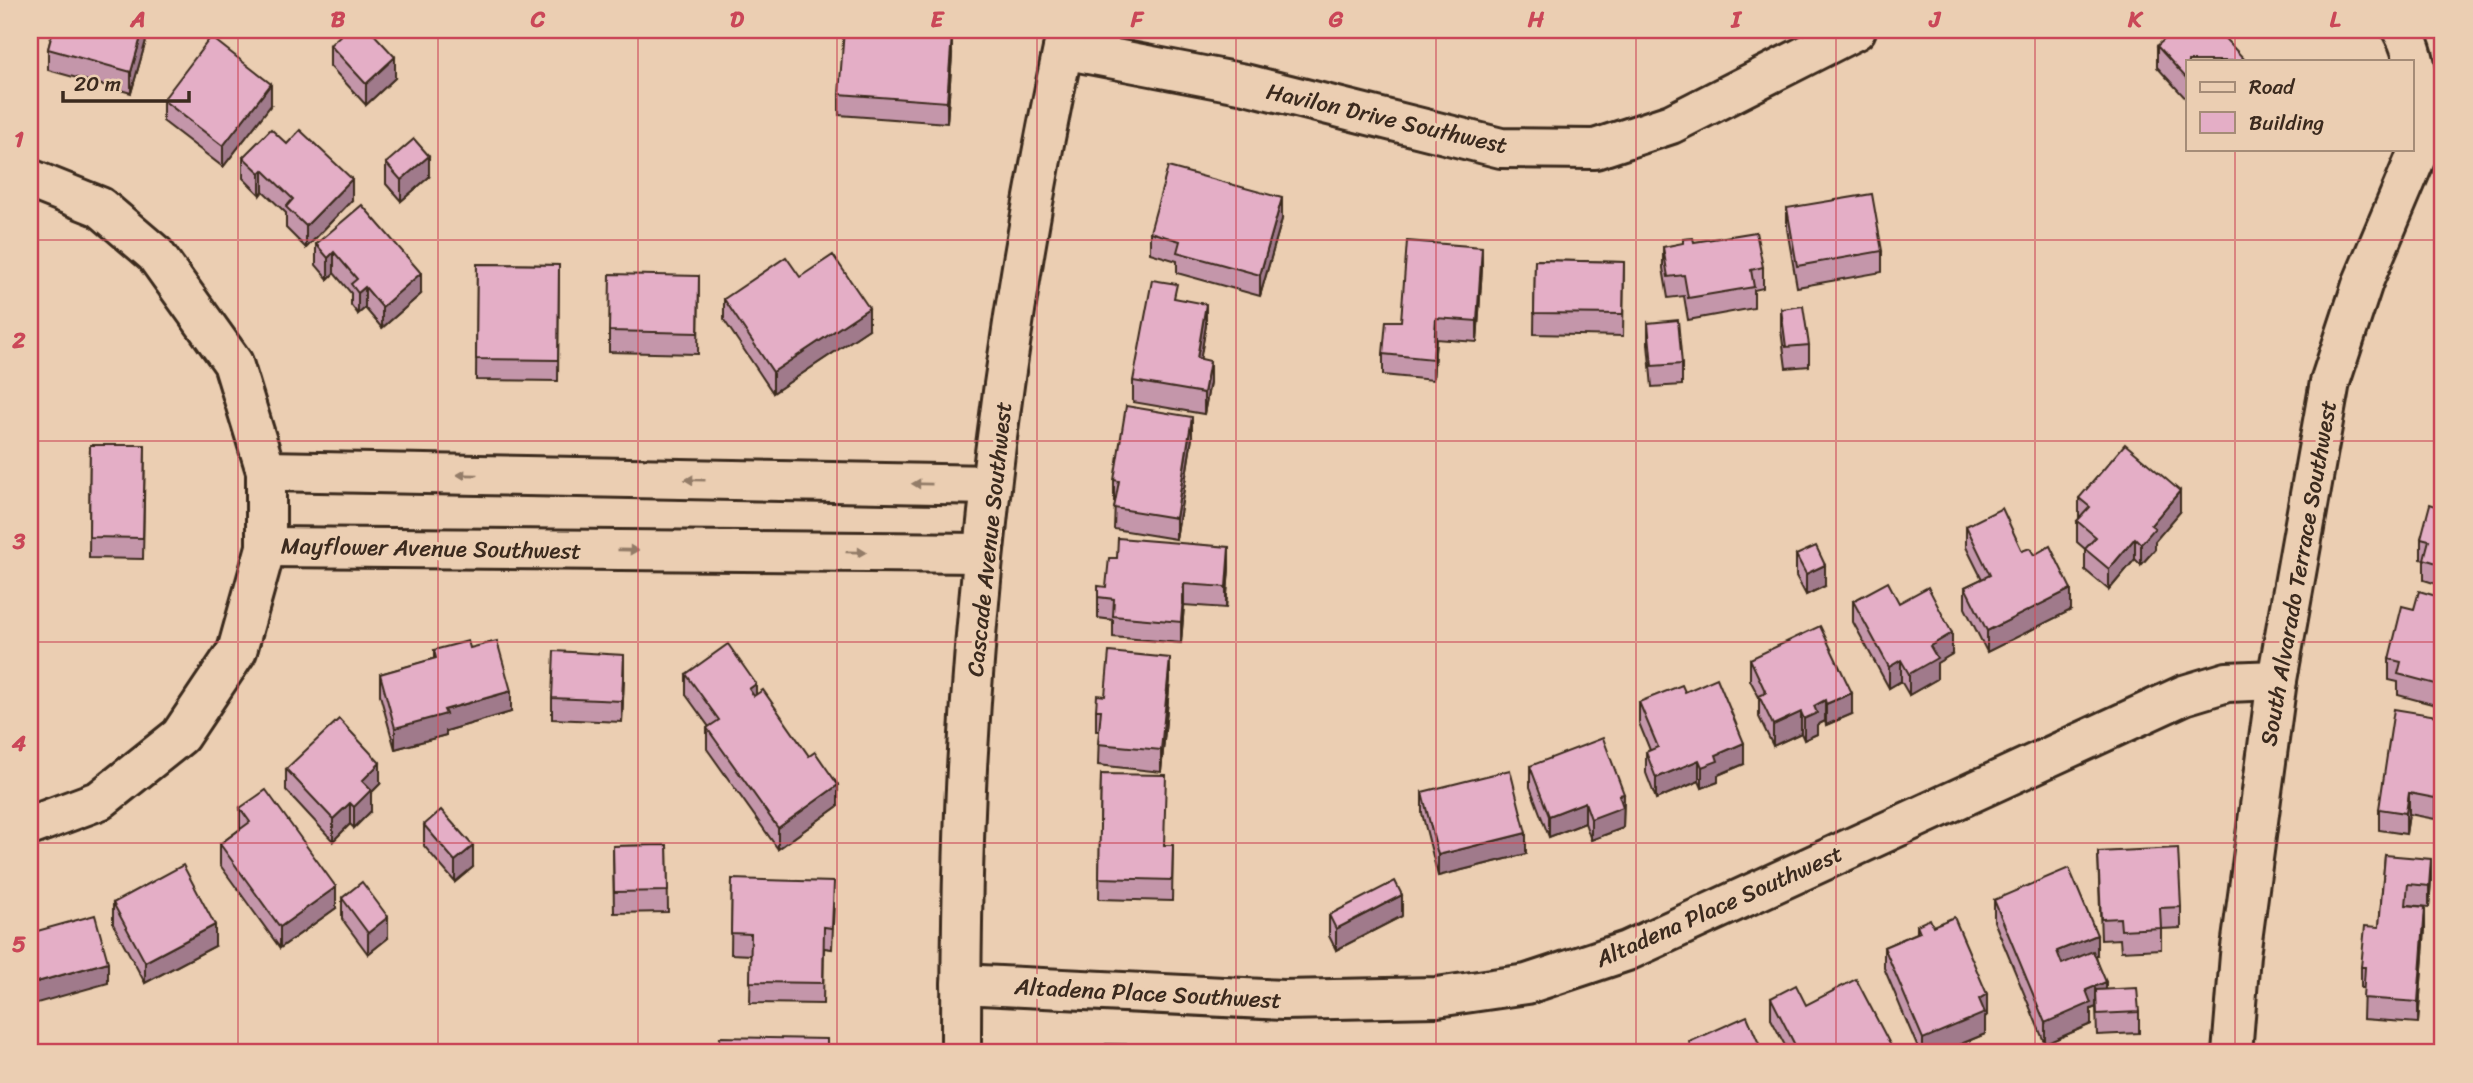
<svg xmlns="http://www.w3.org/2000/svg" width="2473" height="1083" font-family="Sriracha,sans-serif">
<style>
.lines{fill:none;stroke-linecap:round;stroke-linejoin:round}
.minor-casing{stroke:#3b2a1e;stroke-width:44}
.secondary-casing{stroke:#3b2a1e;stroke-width:44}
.minor{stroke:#ebceb2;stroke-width:38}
.secondary{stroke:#ebceb2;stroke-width:38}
.wall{fill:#c496aa;stroke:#3b2a1e;stroke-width:2}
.shaded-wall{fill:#a07a8b;stroke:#3b2a1e;stroke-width:2}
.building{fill:#e4aec6;stroke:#3b2a1e;stroke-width:2}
.oneway{fill:#937c68}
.grid{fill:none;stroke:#ca4758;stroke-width:2;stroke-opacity:0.55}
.labels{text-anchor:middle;stroke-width:7;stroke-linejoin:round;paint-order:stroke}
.street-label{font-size:23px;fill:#3b2a1e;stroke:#ebceb2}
.neatline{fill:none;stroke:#ca4758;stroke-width:2.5}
.grid-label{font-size:23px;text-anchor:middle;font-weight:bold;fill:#ca4758}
</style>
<rect width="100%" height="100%" fill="#ebceb2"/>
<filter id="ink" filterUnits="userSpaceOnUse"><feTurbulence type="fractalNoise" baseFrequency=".0143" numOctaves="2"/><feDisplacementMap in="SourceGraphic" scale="14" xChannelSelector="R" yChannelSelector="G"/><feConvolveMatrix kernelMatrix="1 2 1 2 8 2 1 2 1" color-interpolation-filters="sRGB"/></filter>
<g filter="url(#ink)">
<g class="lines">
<g class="minor-casing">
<g id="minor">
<path d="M2402 30C2421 61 2420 109 2421 145"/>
<path d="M1063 49 1245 84 1501 148 1595 149 1671 124 1856 30"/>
<path d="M30 179 100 207 155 254 233 363 266 471V547L237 651 180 736 100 800 30 826"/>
<path d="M266 471 991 485"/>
<path d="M266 547 983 553"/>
<path d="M961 984 1283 1000 1437 997 1527 984 1627 951 2184 695 2227 682 2277 680"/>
<path d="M2232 1053 2240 955 2277 680 2330 382 2363 282 2421 145 2443 115"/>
</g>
</g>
<g class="secondary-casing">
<path id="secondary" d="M961 1053C961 958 962 863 967 768 980 520 1015 272 1067 30"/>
</g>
<use href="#minor" class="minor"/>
<use href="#secondary" class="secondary"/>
</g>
<g class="wall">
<path d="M53 30H149L131 93 48 70V49Z"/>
<path d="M330 45 395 78 366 105 330 66Z"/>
<path d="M2157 46 2188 61V101L2157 67Z"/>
<path d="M952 55 947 123 839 115V94Z"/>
<path d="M163 100 271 105 223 167 163 121Z"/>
<path d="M287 144 352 200 306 248 286 228V213L263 191 260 195 243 178V157Z"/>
<path d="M386 163 429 177 401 201 386 184Z"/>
<path d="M1787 208 1882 251V272L1797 287 1787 229Z"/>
<path d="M1282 219 1260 296 1177 273V261L1150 253V232Z"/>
<path d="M1694 242 1763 267V288L1754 290V308L1688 320 1684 296 1668 298 1663 268V247Z"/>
<path d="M316 244 421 294 382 328 365 308 358 314 351 305V293L334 273 328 279 316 265Z"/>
<path d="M1535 260 1624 262 1623 336 1534 334Z"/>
<path d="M477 264 559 265 558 381 476 380Z"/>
<path d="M1482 268 1477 342 1436 339 1433 380 1383 375V354L1401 321Z"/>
<path d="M699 276 698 354 609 352V331Z"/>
<path d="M800 277 869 329 773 393 724 320V299Z"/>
<path d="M1177 299 1206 325 1200 359 1210 382 1204 414 1133 402V381Z"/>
<path d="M1781 309 1809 345V366L1786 368 1781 330Z"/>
<path d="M1648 323 1682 364V385L1652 387 1648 344Z"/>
<path d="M1192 438 1176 539 1114 529 1115 501H1114V480Z"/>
<path d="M90 445H145L143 559 89 558Z"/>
<path d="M2079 498 2180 512 2155 541V549L2141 565 2135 559 2109 590 2085 570V549L2077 542V521L2079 519Z"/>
<path d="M2443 503V586L2424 580V560L2421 559V538L2442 508Z"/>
<path d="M1966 526 2022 551 2034 555 2071 610 1987 652 1965 608V587L1982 579 1966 547Z"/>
<path d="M1796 555 1825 586 1806 595 1796 576Z"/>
<path d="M1229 568 1226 608 1184 605 1181 643 1113 637V620L1098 618V597L1106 587Z"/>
<path d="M2443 598V707L2398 695V682L2389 680V659Z"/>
<path d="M1853 601 1899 603 1952 654 1937 663V679L1909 695 1901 681 1889 688 1853 622Z"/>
<path d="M470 648 511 712 446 731V735L395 749 380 695V674L434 659V650Z"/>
<path d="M1750 659 1852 714 1826 725 1825 721 1817 725V734L1804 740 1801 733 1773 746 1759 717V697L1750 680Z"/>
<path d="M686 674 756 695 838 806 778 849 707 749V728L709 727 686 695Z"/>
<path d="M624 676 622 722 552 719V698Z"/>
<path d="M1170 679 1161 772 1098 765 1099 731H1096V710L1105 696Z"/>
<path d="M1685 692 1744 764 1718 775V782L1702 788 1699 781 1656 799 1646 773V752L1650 750 1639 723V702Z"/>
<path d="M2437 716 2435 819 2409 814 2406 834 2379 830V809Z"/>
<path d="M1530 766 1624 794 1623 828 1591 840 1585 823 1549 837 1530 787Z"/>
<path d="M286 769 380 784 371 793V811L354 828 350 824 333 841 286 790Z"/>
<path d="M1101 774 1164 845H1173L1172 901 1099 899Z"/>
<path d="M1422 792 1526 854 1438 876 1422 813Z"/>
<path d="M240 808 336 908 280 948 220 865V844L240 829Z"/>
<path d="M424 825 473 867 455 882 424 846Z"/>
<path d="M667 845 668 912 614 913 613 846Z"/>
<path d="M2098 852 2181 907V928L2161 929V949L2121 951 2120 939 2101 940Z"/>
<path d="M2385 855 2431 880 2429 907 2408 905 2425 928 2418 1023 2363 1019 2364 988H2361V967L2379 927Z"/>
<path d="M732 879 834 903 832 949 824 948 823 1004 750 1003 751 955 731 954Z"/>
<path d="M342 898 388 938 368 954 342 919Z"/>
<path d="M1994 900 2097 956 2096 957 2106 990 2139 1012V1033L2097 1035 2096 1007 2091 1009V1024L2045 1044 1994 921Z"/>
<path d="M113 903 215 946 145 983 113 924Z"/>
<path d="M1329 915 1402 916 1336 950 1329 936Z"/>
<path d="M1917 925 1933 926 1987 1015 1985 1017V1034L1939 1053H1920L1884 968V947L1917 933Z"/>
<path d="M1771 998 1806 1005 1891 1053H1789L1771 1019Z"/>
</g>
<g class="shaded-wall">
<path d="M143 30H149L131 93V72Z"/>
<path d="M952 34V55L947 123V102Z"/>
<path d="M395 57V78L366 105V84Z"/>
<path d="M271 84V105L223 167V146Z"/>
<path d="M429 156V177L401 201V180Z"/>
<path d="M263 170V191L260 195V173Z"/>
<path d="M352 179V200L306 248V226Z"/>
<path d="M1282 198V219L1260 296V275Z"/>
<path d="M1482 247V268L1477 342V321Z"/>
<path d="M334 252V273L328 279V258Z"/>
<path d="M421 273V294L382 328V307Z"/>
<path d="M365 287V308L358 314V293Z"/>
<path d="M1206 304V325L1197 380V358Z"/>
<path d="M869 308V329L773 393V372Z"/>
<path d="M1436 318V339L1433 380V359Z"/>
<path d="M1210 361V382L1204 414V393Z"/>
<path d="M1192 417V438L1176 539V518Z"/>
<path d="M35 465V486L30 487V466Z"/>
<path d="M2180 491V512L2155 541V549L2141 565V544L2151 525Z"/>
<path d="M2135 538V559L2109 590V569Z"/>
<path d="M1229 547V568L1226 608V587Z"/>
<path d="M1825 565V586L1806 595V574Z"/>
<path d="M1184 584V605L1181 643V622Z"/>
<path d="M2071 589V610L1987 652V631Z"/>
<path d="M1952 633V654L1937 663V679L1909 695V674L1930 646Z"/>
<path d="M624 655V676L622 722V701Z"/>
<path d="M1170 658V679L1161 772V750Z"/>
<path d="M1901 660V681L1889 688V667Z"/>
<path d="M756 684V705L749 689Z"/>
<path d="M511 691V712L446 731V735L395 749V728L444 710Z"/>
<path d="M1852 693V714L1826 725V704Z"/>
<path d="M1825 700V721L1817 725V734L1804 740V719L1814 706Z"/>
<path d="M1801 712V733L1773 746V725Z"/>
<path d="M1744 743V764L1718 775V782L1702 788V767L1716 755Z"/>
<path d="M2443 747V768L2435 819V798Z"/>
<path d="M1699 760V781L1656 799V778Z"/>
<path d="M380 763V784L371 793V811L354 828V807L362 781Z"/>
<path d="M838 785V806L778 849V828Z"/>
<path d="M2409 793V814L2406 834V813Z"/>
<path d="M1624 794 1623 828 1591 840V819L1619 795Z"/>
<path d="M1585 802V823L1549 837V816Z"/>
<path d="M350 803V824L333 841V819Z"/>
<path d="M1526 833V854L1438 876V855Z"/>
<path d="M473 846V867L455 882V861Z"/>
<path d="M2431 859V880L2429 907V886Z"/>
<path d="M336 887V908L280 948V927Z"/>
<path d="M1402 895V916L1336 950V929Z"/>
<path d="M2425 907V928L2418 1023V1002Z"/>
<path d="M388 917V938L368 954V933Z"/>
<path d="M215 925V946L145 983V962Z"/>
<path d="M2097 935V956L2057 972V951Z"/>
<path d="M108 962V983L30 1005V984Z"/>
<path d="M2106 982V1003L2096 990V1007L2091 1009V1024L2045 1044V1023L2086 990Z"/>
<path d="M1987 994V1015L1985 1017V1034L1939 1053H1923V1039L1979 999Z"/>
<path d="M1891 1046V1053H1877Z"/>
</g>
<g class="building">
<path d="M53 30H143L131 72 48 49Z"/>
<path d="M346 30H370L395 57 366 84 330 45Z"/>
<path d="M844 30H897L952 34 947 102 839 94Z"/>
<path d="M2175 30H2217L2246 61H2188V80L2157 46Z"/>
<path d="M211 37 271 84 223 146 163 100Z"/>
<path d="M271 129 287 144 300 130 352 179 306 226 286 207 293 199 263 170 260 173 243 157Z"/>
<path d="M414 139 429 156 401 180 386 163Z"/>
<path d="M1168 167 1282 198 1260 275 1177 252 1180 241 1150 232Z"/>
<path d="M1872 194 1882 251 1797 266 1787 208Z"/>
<path d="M362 205 421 273 382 307 365 287 358 293 351 284 357 279 334 252 328 258 316 244Z"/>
<path d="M1756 232 1763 267 1751 270 1754 287 1688 298 1684 275 1668 277 1663 247 1683 243V239L1693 238 1694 242Z"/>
<path d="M1407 241 1482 247 1477 321 1436 318 1433 359 1383 354 1386 321H1401Z"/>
<path d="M833 255 869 308 773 372 724 299 786 257 800 277Z"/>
<path d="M1535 260 1624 262 1623 314 1534 313Z"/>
<path d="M477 264 559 265 558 360 476 359Z"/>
<path d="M610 274 699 276 698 333 609 331Z"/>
<path d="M1152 280 1177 284 1174 298 1206 304 1197 358 1210 361 1204 393 1133 381Z"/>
<path d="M1803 306 1809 345 1786 347 1781 309Z"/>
<path d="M1678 320 1682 364 1652 366 1648 323Z"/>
<path d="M1126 406 1192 417 1176 518 1114 508 1119 481 1114 480Z"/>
<path d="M30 444 35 465 30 466Z"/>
<path d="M2125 444 2180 491 2151 525 2155 528 2141 544 2135 538 2109 569 2085 549 2096 537 2077 521 2090 507 2079 498Z"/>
<path d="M90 445H145L143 538 89 537Z"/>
<path d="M2443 503V565L2424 559 2429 540 2421 538 2430 504 2442 508Z"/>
<path d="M2002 508 2022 551 2030 548 2034 555 2050 546 2071 589 1987 631 1965 587 1990 575 1966 526Z"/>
<path d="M1118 538 1229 547 1226 587 1184 584 1181 622 1113 616 1114 599 1098 597V586L1106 587 1109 558H1117Z"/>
<path d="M1816 546 1825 565 1806 574 1796 555Z"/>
<path d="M1888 582 1899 603 1928 587 1952 633 1930 646 1937 658 1909 674 1901 660 1889 667 1853 601Z"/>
<path d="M2419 591 2443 598V686L2398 674 2401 662 2389 659 2402 606 2414 609Z"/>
<path d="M1820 626 1852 693 1826 704 1825 700 1814 706 1817 713 1804 719 1801 712 1773 725 1759 696 1766 693 1750 659Z"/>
<path d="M468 641 470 648 497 641 511 691 444 710 446 714 395 728 380 674 436 658 434 650Z"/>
<path d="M728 644 756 684 749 689 754 696 763 690 809 756 815 752 838 785 778 828 707 728 719 720 686 674Z"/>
<path d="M554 651 624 655 622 701 552 698Z"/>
<path d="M1109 652 1170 658 1161 750 1098 744 1101 710H1096L1097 695 1105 696Z"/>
<path d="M1717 678 1744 743 1716 755 1718 761 1702 767 1699 760 1656 778 1646 752 1658 747 1639 702 1682 685 1685 692Z"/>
<path d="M2394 709 2437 716 2436 726 2443 727V747L2435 798 2409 793 2406 813 2379 809Z"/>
<path d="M339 719 380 763 362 781 371 790 354 807 350 803 333 819 286 769Z"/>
<path d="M1603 738 1624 794 1619 795 1623 807 1591 819 1585 802 1549 816 1530 766Z"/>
<path d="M1510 770 1526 833 1438 855 1422 792Z"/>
<path d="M1101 774 1166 775 1164 845H1173L1172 880 1099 878Z"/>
<path d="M266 790 336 887 280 927 220 844 250 822 240 808Z"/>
<path d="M441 810 473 846 455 861 424 825Z"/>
<path d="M667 845 668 891 614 892 613 846Z"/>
<path d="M2178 848 2181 907 2160 908 2161 928 2121 930 2120 918 2101 919 2098 852Z"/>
<path d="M2385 855 2431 859 2429 886 2408 884 2406 905 2425 907 2418 1002 2363 998 2365 967H2361L2365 926 2379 927Z"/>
<path d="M183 865 215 925 145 962 113 903Z"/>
<path d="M2069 868 2097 935 2057 951 2062 964 2093 951 2106 982 2086 990 2091 1003 2045 1023 1994 900Z"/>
<path d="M732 879 834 882 832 928 824 927 823 983 750 982 751 934 731 933Z"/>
<path d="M1395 881 1402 895 1336 929 1329 915Z"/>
<path d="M362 882 388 917 368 933 342 898Z"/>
<path d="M95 915 108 962 30 984V933Z"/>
<path d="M1954 917 1987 994 1979 999 1985 1013 1923 1039 1884 947 1920 932 1917 925 1930 919 1933 926Z"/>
<path d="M1856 979 1891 1046 1877 1053H1799L1771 998 1796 985 1806 1005Z"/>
<path d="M2137 988 2139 1012 2097 1014 2096 990Z"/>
<path d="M1747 1016 1763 1053H1682L1692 1049 1689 1042Z"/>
<path d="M720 1037 827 1039V1053H719Z"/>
<path d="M1106 1044 1185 1046V1053H1105Z"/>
</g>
<defs><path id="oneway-solid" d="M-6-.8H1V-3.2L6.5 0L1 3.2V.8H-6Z" transform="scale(1.75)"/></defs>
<g class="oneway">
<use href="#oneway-solid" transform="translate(467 475) rotate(-179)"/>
<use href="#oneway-solid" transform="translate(695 480) rotate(-179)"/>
<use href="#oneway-solid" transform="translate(922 484) rotate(-179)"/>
<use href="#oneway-solid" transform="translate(628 550) rotate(1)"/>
<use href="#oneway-solid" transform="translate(856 552) rotate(1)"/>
</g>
</g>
<path class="grid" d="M238 30V1053M438 30V1053M638 30V1053M837 30V1053M1037 30V1053M1236 30V1053M1436 30V1053M1636 30V1053M1836 30V1053M2035 30V1053M2235 30V61M2235 149V1053M30 240H2443M30 441H2443M30 642H2443M30 843H2443"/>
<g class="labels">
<g class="street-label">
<text transform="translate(1387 118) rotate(13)" y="8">Havilon Drive Southwest</text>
<text transform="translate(989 539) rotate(-84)" y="8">Cascade Avenue Southwest</text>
<text transform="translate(431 548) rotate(1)" y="8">Mayflower Avenue Southwest</text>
<text transform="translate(2298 573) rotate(-80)" y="8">South Alvarado Terrace Southwest</text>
<text transform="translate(1719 906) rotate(-24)" y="8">Altadena Place Southwest</text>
<text transform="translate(1148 993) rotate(3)" y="8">Altadena Place Southwest</text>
</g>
</g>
<rect width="2473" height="1083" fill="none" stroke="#ebceb2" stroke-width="77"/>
<rect x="2186" y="60" width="228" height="91" fill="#ebceb2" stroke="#a58c77" stroke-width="2"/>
<rect x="2200" y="82" width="35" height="10" fill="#ebceb2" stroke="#a58c77" stroke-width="2"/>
<text x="2249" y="94" font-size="21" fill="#3b2a1e">Road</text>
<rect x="2200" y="112" width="35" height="21" fill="#e4aec6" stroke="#a58c77" stroke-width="2"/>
<text x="2249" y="130" font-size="21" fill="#3b2a1e">Building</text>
<path d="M63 91v10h126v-10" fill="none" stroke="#3b2a1e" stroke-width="3.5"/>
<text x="74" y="91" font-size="21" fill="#3b2a1e" stroke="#ebceb2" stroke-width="5" paint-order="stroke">20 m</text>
<rect x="38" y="38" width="2396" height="1006" class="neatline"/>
<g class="grid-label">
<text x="138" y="27">A</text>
<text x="338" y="27">B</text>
<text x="538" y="27">C</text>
<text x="737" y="27">D</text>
<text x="937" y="27">E</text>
<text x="1137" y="27">F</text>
<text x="1336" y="27">G</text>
<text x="1536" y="27">H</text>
<text x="1736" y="27">I</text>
<text x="1935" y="27">J</text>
<text x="2135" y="27">K</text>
<text x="2335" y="27">L</text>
<text x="19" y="147">1</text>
<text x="19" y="348">2</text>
<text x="19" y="549">3</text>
<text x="19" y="751">4</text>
<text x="19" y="952">5</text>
</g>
</svg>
